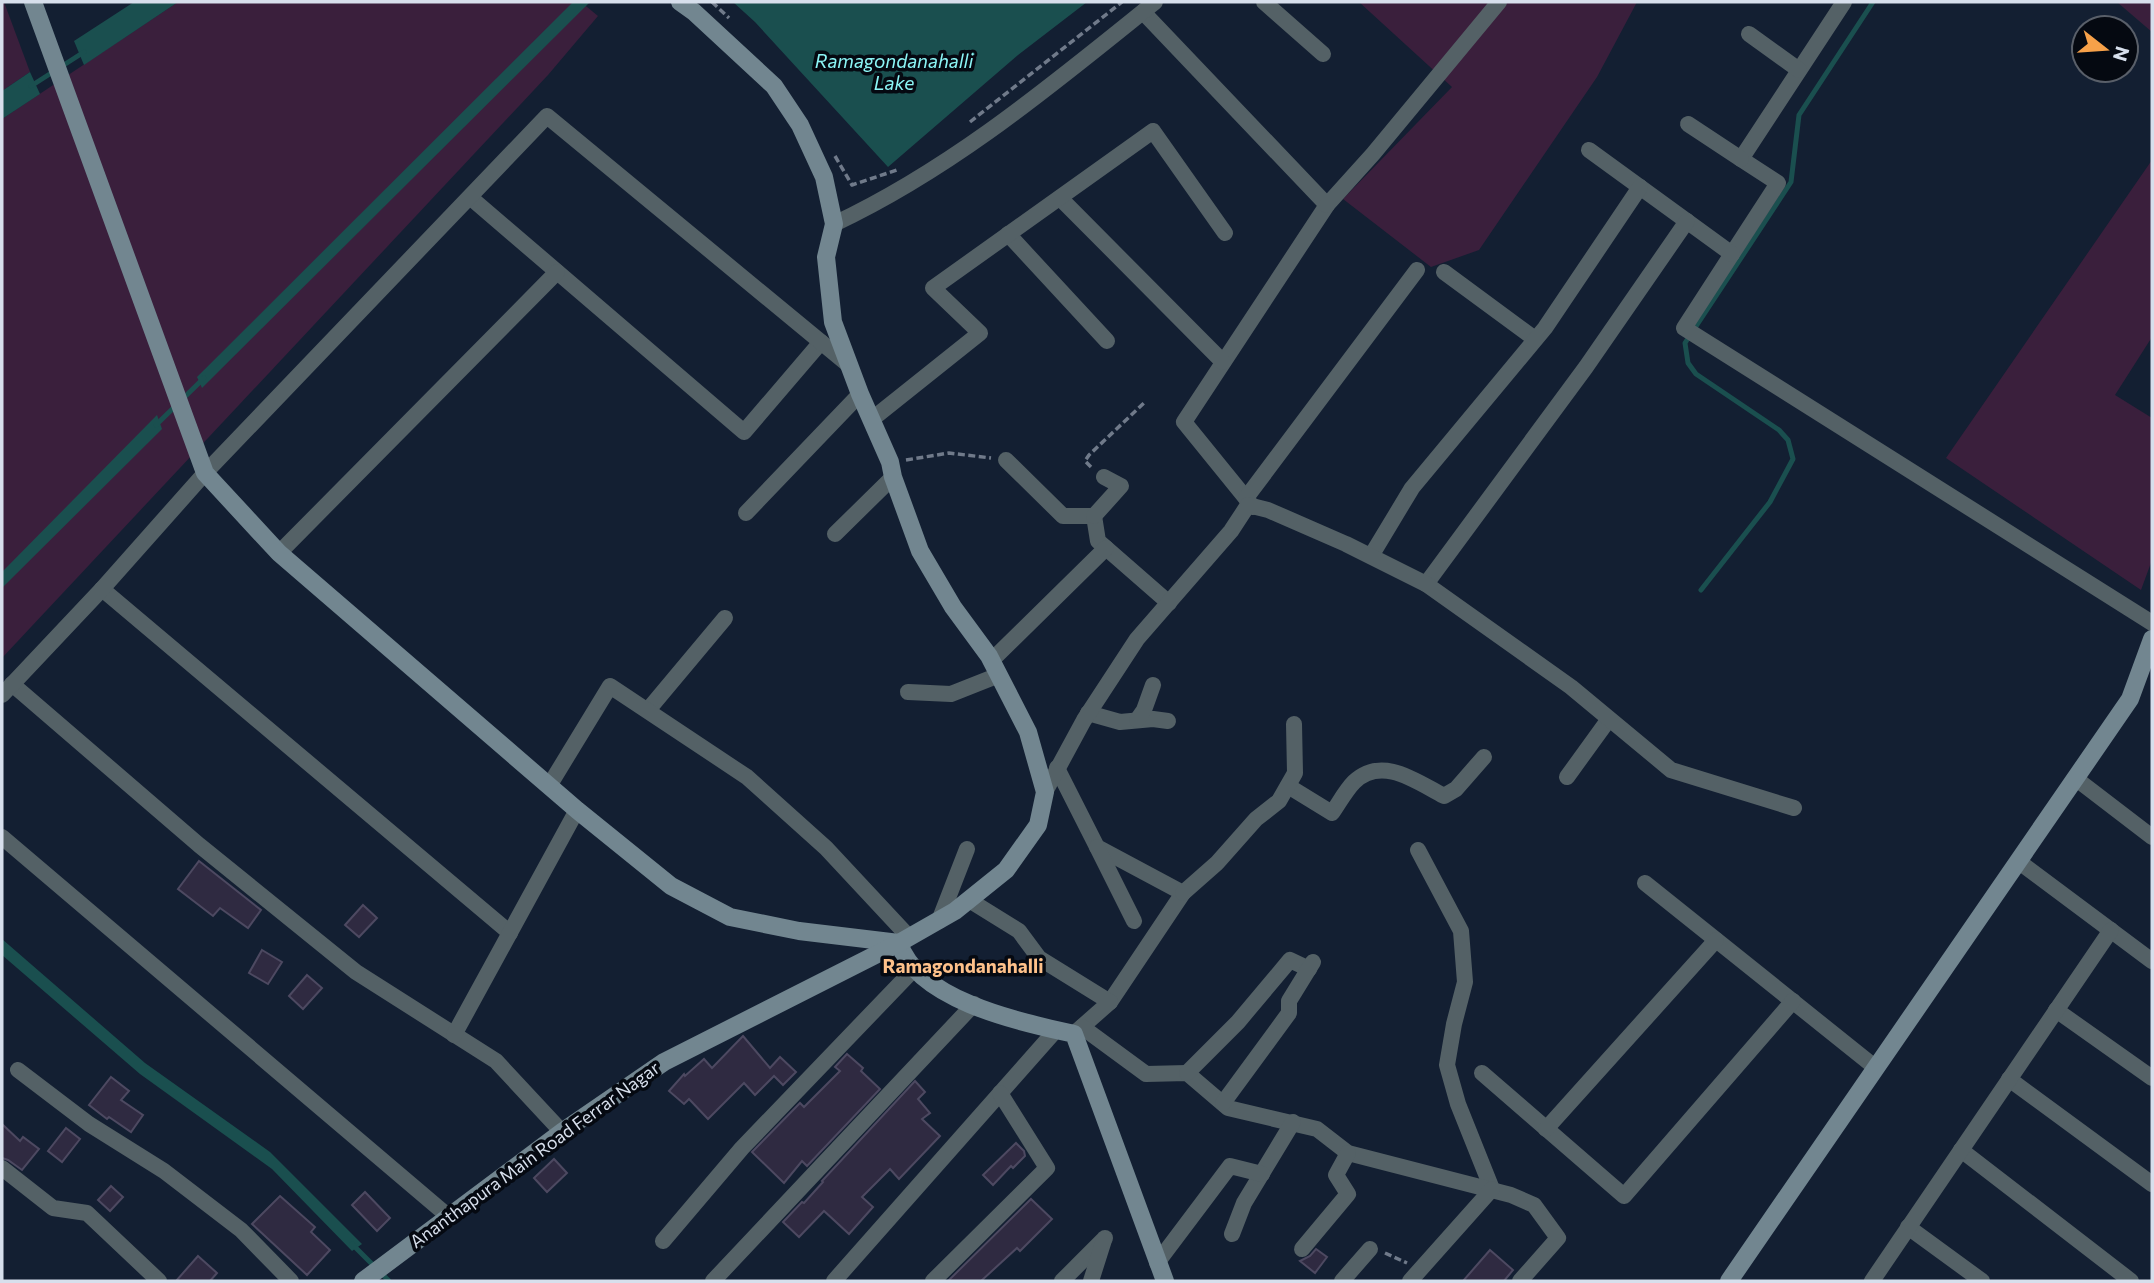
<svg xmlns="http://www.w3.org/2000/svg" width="2154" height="1283" font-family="Commissioner,sans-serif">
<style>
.green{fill:#3a1f3c}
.water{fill:#1a4f4f}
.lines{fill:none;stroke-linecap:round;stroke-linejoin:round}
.stream{stroke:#1a4f4f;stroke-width:5}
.building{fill:#2f2a41;stroke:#4d4961;stroke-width:2}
.path{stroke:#707a8a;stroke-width:3.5;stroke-dasharray:7 3.5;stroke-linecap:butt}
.street{stroke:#546166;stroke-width:16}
.secondary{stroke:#728690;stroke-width:18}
.labels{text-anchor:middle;stroke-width:7;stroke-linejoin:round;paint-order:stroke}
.street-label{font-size:18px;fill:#d7dfec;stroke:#050911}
.water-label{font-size:19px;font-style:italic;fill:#8cf6f6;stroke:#050911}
.neighbourhood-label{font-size:19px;font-weight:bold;fill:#fec18a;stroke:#050911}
</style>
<rect width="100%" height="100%" fill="#131f32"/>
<g class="green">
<path d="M2 2H4L30 72 2 91Z"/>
<path d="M178 2H581L598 16 548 75 2 658V119Z"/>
<path d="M1359 2H1637L1597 77 1479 250 1431 267 1343 199 1452 87Z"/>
<path d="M2117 2H2152V32Z"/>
<path d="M2152 160V337L2115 395 2152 418V560L2141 590 1946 458Z"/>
</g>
<g class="water">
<path d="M134 2H178L84 65 74 41Z"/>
<path d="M573 2H590L202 388 197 377Z"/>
<path d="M733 2H1087L1018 55 888 167 755 22Z"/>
<path d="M30 72 40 94 2 119V91Z"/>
<path d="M157 415 162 429 2 588V572Z"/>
<path d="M2 939 145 1063 270 1152 362 1244 352 1251 272 1169 140 1074 2 955Z"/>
</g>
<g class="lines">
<g class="stream">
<path d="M31 86 84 52"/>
<path d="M156 425 204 378"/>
<path d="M1701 590 1770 502 1793 459 1788 440 1779 430 1696 374 1688 363 1685 343 1791 182 1799 115 1873 2"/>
<path d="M352 1244 389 1281"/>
</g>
</g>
<g class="building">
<path d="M199 861 261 910 248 928 220 908 213 916 178 889Z"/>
<path d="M363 905 377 918 359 937 345 925Z"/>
<path d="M262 950 282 962 268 984 249 973Z"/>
<path d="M307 975 322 988 303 1009 289 996Z"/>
<path d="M743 1036 770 1068 780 1057 796 1072 783 1085 774 1076 755 1095 744 1083 708 1119 689 1099 684 1104 669 1091 684 1074 685 1076 704 1059 712 1068Z"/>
<path d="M847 1054 863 1068 861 1071 880 1089 807 1166 802 1161 784 1183 752 1152 800 1103 804 1107 840 1071 835 1067Z"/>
<path d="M111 1077 129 1091 121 1100 143 1115 131 1132 109 1117 107 1119 89 1105Z"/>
<path d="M915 1081 925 1092 918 1099 930 1113 922 1119 940 1136 899 1179 890 1169 862 1197 873 1207 849 1234 824 1211 799 1237 783 1222 802 1202 804 1203 823 1182 822 1181Z"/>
<path d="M2 1124 20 1141 23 1137 39 1149 22 1170 8 1160 2 1158Z"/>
<path d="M66 1128 80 1139 62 1162 48 1151Z"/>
<path d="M1016 1143 1024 1151 1025 1156 1013 1168 1011 1166 993 1185 983 1175Z"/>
<path d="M554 1159 567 1173 547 1192 534 1178Z"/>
<path d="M111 1186 123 1197 110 1211 98 1200Z"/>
<path d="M365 1192 390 1218 377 1231 352 1205Z"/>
<path d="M280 1196 315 1227 311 1232 330 1250 307 1275 252 1224Z"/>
<path d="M1031 1199 1052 1219 1020 1251 1017 1248 981 1281H948Z"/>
<path d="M1316 1249 1327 1257 1315 1273 1300 1261 1310 1256Z"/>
<path d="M1490 1250 1513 1270 1504 1281H1463Z"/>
<path d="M198 1256 217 1273 210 1281H176Z"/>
</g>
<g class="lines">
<g class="path">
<path d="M712 2 729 18"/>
<path d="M970 122 1122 2"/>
<path d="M835 156 852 185 897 170"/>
<path d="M906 460 949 453 991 458"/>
<path d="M1091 467 1085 461 1089 455 1145 402"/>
<path d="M1385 1253 1407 1263"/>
</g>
<g class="street">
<path d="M1264 2 1323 54"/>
<path d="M1844 2 1741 159 1778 183 1684 328 2152 623"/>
<path d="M1143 12 1327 205 1184 422 1253 507"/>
<path d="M1749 34 1799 70"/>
<path d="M1688 124 1741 159"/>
<path d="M1589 150 1732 254"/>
<path d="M471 198 744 432 821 342"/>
<path d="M1060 198 1223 362"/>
<path d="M1327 205 1373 154 1499 2"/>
<path d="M834 224C953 168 1053 84 1155 2"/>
<path d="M1008 234 1107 341"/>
<path d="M1444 272 1535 339"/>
<path d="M871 420 980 333 933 288 1153 131 1225 233"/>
<path d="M1006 460 1063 516H1094L1098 541 1169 603"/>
<path d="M1246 498 1417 270"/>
<path d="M746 513 860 394"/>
<path d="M1094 516 1121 486 1104 477"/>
<path d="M835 534 893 477"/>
<path d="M279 553 557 272"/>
<path d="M1371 556 1412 488 1545 328 1640 187"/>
<path d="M1426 584 1586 367 1687 221"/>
<path d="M102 589 510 933"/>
<path d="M991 661 1106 548"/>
<path d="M12 684 199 845 356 972 496 1061 562 1132"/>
<path d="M908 692 951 694 999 675"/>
<path d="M2 695 102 589 205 473 547 116 850 366"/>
<path d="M648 710 725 618"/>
<path d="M1088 713 1120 722 1153 719 1168 721"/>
<path d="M1137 720 1144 710 1153 685"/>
<path d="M1057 768 1097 847 1183 893 1110 1002"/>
<path d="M1567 777 1609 719"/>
<path d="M2075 778 2152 837"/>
<path d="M549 786 610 686 747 777 826 848 909 937"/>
<path d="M1288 786 1332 813C1339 803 1346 790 1354 782 1382 755 1417 782 1444 796L1456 789 1484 757"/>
<path d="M1045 792 1084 720 1137 639 1231 531 1248 505 1268 510 1346 544 1426 584 1571 687 1671 770 1794 808"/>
<path d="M2 837 448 1216"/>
<path d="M1097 847 1134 921"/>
<path d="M1418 850 1461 931 1465 982 1454 1024 1447 1065 1458 1104 1492 1189"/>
<path d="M2018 861 2152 961"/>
<path d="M1645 883 1876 1068"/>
<path d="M1183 893 1217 863 1256 819 1279 801 1295 773 1294 724"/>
<path d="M969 900 1019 931 1039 958 1110 1002 1076 1032"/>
<path d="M939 921 967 849"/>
<path d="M2056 1010 2152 1078"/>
<path d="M1082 1027 1146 1074 1187 1073 1228 1108 1317 1129 1348 1153 1511 1195 1534 1205 1558 1238 1520 1281"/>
<path d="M454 1035 577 810"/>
<path d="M18 1070 89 1124 164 1171 241 1230 291 1281"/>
<path d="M1187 1073 1238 1022 1290 960 1309 969"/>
<path d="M1482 1073 1624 1196 1793 1001"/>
<path d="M2009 1079 2152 1184"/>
<path d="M1223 1103 1289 1013V1001L1313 962"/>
<path d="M1546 1129 1716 940"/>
<path d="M1961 1150 2131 1281"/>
<path d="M2 1168 53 1208 87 1213 159 1281"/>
<path d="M1908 1227 1982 1281"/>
<path d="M1232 1234 1244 1203 1293 1122"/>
<path d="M663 1241 742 1148 916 967"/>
<path d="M1302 1249 1348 1194 1336 1175 1348 1153"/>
<path d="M1157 1263 1230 1166 1262 1174"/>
<path d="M713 1281 974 1004"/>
<path d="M834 1281 1056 1030"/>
<path d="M933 1281 1047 1168 1000 1093"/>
<path d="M1062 1281 1105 1238"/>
<path d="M1091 1281 1104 1240"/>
<path d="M1342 1281 1370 1249"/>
<path d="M1410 1281 1492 1189"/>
<path d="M1872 1281 2111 930"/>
</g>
<g class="secondary">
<path d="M33 2 205 473 279 553 577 810 671 886 730 917 799 931 899 943"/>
<path d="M899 943C918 1001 1021 1022 1074 1034L1165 1281"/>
<path d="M363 1281 562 1132 664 1062 899 943 955 911 1006 870 1038 825 1045 792 1028 732 989 656 953 607 920 551 893 477 890 462 860 394 833 322 826 257 834 224 824 177 800 125 774 86 694 12 680 2"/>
<path d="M1729 1281 2130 699 2152 639"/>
</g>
</g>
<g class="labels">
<g class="street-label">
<text transform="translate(535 1155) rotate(-36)" y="6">Ananthapura Main Road Ferrar Nagar</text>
</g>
<g class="water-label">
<text x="894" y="68">Ramagondanahalli<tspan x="894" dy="22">Lake</tspan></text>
</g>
<g class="neighbourhood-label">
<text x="963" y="973">Ramagondanahalli</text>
</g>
</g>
<rect width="2154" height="1283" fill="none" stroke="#d7dfec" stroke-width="7"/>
<g transform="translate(2105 49) rotate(107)"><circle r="33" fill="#050911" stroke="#595f69" stroke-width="2"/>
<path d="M0-5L12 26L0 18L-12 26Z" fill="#f7a149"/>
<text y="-10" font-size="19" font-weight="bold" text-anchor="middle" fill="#d7dfec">N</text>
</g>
</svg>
